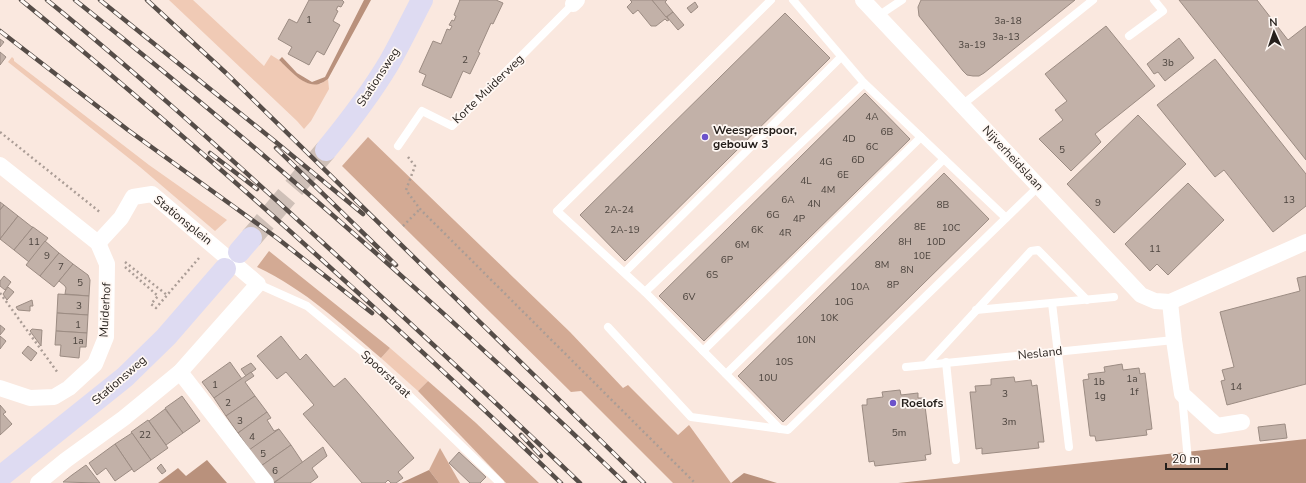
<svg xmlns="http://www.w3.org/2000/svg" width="1306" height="483" font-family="'Nunito Sans',sans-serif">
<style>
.green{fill:#f0cab5}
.forest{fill:#d3aa94}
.water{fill:#b9917c}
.building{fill:#c2b1a8;stroke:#9c8c83}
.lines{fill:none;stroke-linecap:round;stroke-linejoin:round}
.secondary-tunnel{stroke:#cfc0b8;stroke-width:22;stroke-dasharray:22 11;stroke-linecap:butt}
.path{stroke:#ab9d96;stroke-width:2.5;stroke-dasharray:2 3;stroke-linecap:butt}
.service{stroke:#fff;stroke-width:8}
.minor{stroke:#fff;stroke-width:16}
.secondary{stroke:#dedbf2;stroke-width:22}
.rail-casing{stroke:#564d48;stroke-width:4.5}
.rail{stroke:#fff8f4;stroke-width:3;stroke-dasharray:9;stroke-linecap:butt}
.poi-dot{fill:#6c52cb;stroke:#fff8f4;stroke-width:1.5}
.labels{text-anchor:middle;stroke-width:3.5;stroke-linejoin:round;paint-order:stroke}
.number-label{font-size:10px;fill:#4c443e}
.street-label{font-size:12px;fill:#251f1b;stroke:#fff8f4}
.poi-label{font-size:12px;font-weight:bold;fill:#251f1b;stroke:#fff8f4;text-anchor:start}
</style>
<rect width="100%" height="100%" fill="#fae8df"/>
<g class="green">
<path d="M169 0H193L264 66 271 55 279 60 296 75 307 83 320 84 328 79 329 89 311 121 304 129 297 121Z"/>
<path d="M12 57 14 59V61L149 165 227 220 215 231 140 167 8 62Z"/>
<path d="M390 348 428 381 418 391 381 358Z"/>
</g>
<g class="forest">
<path d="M368 137 570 332 623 388 628 385 678 435 689 425 731 483H673L581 391 571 392 342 166Z"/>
<path d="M269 251 390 348 381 358C340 323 307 291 257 267Z"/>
<path d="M428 381 476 423 539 483H506L418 391Z"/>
<path d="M440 448 460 483H439L429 470Z"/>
</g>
<g class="water">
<path d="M364 0H371L328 79C325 81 322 83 319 84 304 88 289 69 279 60L282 57 297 73 312 82 325 77Z"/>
<path d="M1306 439V483H898Z"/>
<path d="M207 460 227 483H158L178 468 186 476Z"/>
<path d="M429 470 439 483H401Z"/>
<path d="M744 473 777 483H731Z"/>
</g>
<g class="building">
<path d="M309 0H342L344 2 341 7 338 6 336 10 338 11 333 21 340 25 324 55 317 51 309 65 288 54 292 47 278 39 289 19 297 23Z"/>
<path d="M459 0H496L503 3 493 24 491 23 478 52 480 53 470 74 463 71 451 98 422 85 426 75 419 72 433 41 441 44 447 29 450 30 452 26 449 25 452 20 454 21 456 16 454 15 460 0Z"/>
<path d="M630 0H652L669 20 667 21 665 19 656 26H651L638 10 633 14 627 7 632 2Z"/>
<path d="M652 0H667L665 2 673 12 666 17Z"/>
<path d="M921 0H1075L984 73 979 76H973L967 75 963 71 919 16 918 7Z"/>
<path d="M1179 0H1257L1288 40 1306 26V160Z"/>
<path d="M695 2 698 7 691 13 687 8Z"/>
<path d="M673 12 684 25 678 30 667 17Z"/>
<path d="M785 13 830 58 625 261 580 215Z"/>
<path d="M1106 26 1155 86 1095 134 1101 142 1071 171 1039 139 1063 120 1055 110 1067 101 1045 74Z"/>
<path d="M1179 38 1194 58 1165 81 1158 72 1154 74 1147 64Z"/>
<path d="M0 39 4 42 0 47Z"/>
<path d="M0 52 6 57 0 65Z"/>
<path d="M1215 59 1306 174V206L1273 232 1224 170 1215 177 1157 105Z"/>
<path d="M865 93 910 139 704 341 659 296Z"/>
<path d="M1138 115 1186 164 1114 233 1067 184Z"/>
<path d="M944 173 989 219 783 422 738 376Z"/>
<path d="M1188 183 1224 220 1168 275 1157 264 1150 271 1125 244Z"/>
<path d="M0 202 4 205 0 210Z"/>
<path d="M4 205 18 216 0 239V210Z"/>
<path d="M18 216 32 227H33L14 250 0 239Z"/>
<path d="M33 227 48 238 29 262 14 250Z"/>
<path d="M45 241 59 253 40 276 26 265Z"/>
<path d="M59 253 73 264 54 287 40 276Z"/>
<path d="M73 264 88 275 90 280 89 296 65 294 66 288 65 286 59 281Z"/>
<path d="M4 276 11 282 5 290 0 286V281Z"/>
<path d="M1306 276V384L1227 405 1221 381 1225 380 1222 370 1234 367 1220 312 1300 291 1297 278Z"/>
<path d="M8 287 14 292 7 300 3 294Z"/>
<path d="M58 294 89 296 88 315 57 313Z"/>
<path d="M32 300 33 306H30V311L18 310 16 307Z"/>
<path d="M57 313 88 315 87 333 56 331Z"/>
<path d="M0 325 5 329 0 335Z"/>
<path d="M32 329 42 330 41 346 30 331Z"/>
<path d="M56 331 87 333 86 347H80L79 358 60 356 61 345H55Z"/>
<path d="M0 336 6 341 0 349Z"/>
<path d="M281 336 300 360 306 354 334 387 345 378 414 458 398 472 403 478 396 483H391L388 480 385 483H362L303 414 314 405 286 372 277 379 257 356Z"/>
<path d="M28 346 37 353 31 361 22 353Z"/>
<path d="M230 362 242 379 214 398 202 382Z"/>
<path d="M251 363 256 369 246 376 241 369Z"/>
<path d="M1122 364 1123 370 1139 368 1140 374 1145 373 1152 429 1146 430 1147 435 1096 441 1095 436H1090L1083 380 1089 379 1088 374 1105 372 1104 367Z"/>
<path d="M251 372 254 376 245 382 255 396 226 416 214 398Z"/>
<path d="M1014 377 1015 382 1031 380 1032 386 1037 385 1044 442H1038L1039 448 982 454V448L976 449 970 392H976L975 386 991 385V379Z"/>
<path d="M900 390 901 395 918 393V398H924L931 454 925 455 926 460 875 466 874 461 869 462 862 405H867V399L883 397 882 392Z"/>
<path d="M182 396 200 421 183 433 165 408Z"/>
<path d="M255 396 267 412 238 433 226 416Z"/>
<path d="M0 405 6 412 3 414 12 424 0 435Z"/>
<path d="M165 409 183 433 166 445 149 421Z"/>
<path d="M267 412 271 418 267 420 274 431 279 429 250 450 238 433Z"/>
<path d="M148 420 168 448 151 460 131 432Z"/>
<path d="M1285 424 1287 438 1260 441 1258 427Z"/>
<path d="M279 429 291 445 261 466 249 450Z"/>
<path d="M132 433 151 460 134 472 115 444Z"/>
<path d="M115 444 132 469 115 481 106 468 97 475 89 463Z"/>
<path d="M291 445 303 463 273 483 261 466Z"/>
<path d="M323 447 327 456 312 468 318 477 310 483H274Z"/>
<path d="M459 452 486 477 480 483H470L449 463Z"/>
<path d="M161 464 166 471 162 474 157 468Z"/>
<path d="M86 465 100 483 63 482 72 475Z"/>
</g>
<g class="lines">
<path class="secondary-tunnel" d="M251 238 326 150"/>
<g class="path">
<path d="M0 132 101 213"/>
<path d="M408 157 415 166 406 190 420 209 695 483"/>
<path d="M403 226 420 209"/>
<path d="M125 262 167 295"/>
<path d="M125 267 158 296 151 304 156 308 199 258"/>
<path d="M0 293 58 373"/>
</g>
<g class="service">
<path d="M793 0 864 83"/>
<path d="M878 16 902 0"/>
<path d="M1129 36 1163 11 1154 0"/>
<path d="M962 105 1093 0"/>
<path d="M398 146 422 111 452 126 573 4"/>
<path d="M625 272 841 57"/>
<path d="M258 284 307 306 370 358 500 483"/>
<path d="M645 292 557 211 771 0"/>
<path d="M1052 303 1069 447"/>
<path d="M976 310 1114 297"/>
<path d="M608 327 691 417 788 430 1039 186"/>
<path d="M703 351 921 137"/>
<path d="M946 362 956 460"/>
<path d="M927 364 1031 251 1038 250 1087 300"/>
<path d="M906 367 1174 340"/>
<path d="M726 374 944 159"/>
<path d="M1182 395 1188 461"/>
<path d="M780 429 645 292 864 83 1006 218"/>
</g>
<g class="minor">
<path d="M863 0 1141 295 1155 301 1170 302 1306 242"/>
<path d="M573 4 577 0"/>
<path d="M0 165 98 243 107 264 106 337 95 364 69 388 54 397 30 398 0 388"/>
<path d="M1170 302 1174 340 1182 394 1217 426 1242 422"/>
<path d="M180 372 266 483"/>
<path d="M38 483 66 460 124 418 180 372 258 284 152 194 133 197 121 218 98 243"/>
</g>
<g class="secondary">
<path d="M326 150C349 122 371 93 389 63 401 42 411 21 422 0"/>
<path d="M239 252 251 238"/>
<path d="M0 477 125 377 166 337 225 269"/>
</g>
<g class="rail-casing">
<g id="rail">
<path d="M21 0C208 153 387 316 561 483"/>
<path d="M47 0C142 77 231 159 321 241 408 321 495 401 580 483"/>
<path d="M75 0C266 152 449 314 625 483"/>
<path d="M100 0 277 143 363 214"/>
<path d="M147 0 226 73 644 483"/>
<path d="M0 31 128 130 277 238 372 313"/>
<path d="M276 148 396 265"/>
<path d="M210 153 257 189"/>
<path d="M521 435 541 456"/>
</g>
</g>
<use href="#rail" class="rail"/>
</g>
<g class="poi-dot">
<circle cx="705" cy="137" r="4"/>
<circle cx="893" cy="403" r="4"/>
</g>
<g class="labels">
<g class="number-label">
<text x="309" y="23">1</text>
<text x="1008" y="24">3a-18</text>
<text x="1006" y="40">3a-13</text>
<text x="972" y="48">3a-19</text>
<text x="465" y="63">2</text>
<text x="1168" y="66">3b</text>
<text x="872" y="120">4A</text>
<text x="887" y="135">6B</text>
<text x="849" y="142">4D</text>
<text x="872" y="150">6C</text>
<text x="1062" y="153">5</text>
<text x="858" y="163">6D</text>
<text x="826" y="165">4G</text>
<text x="843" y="178">6E</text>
<text x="806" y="184">4L</text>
<text x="828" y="193">4M</text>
<text x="788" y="203">6A</text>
<text x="1289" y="203">13</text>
<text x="1098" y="206">9</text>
<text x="814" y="207">4N</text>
<text x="943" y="208">8B</text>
<text x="619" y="213">2A-24</text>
<text x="773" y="218">6G</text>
<text x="799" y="222">4P</text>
<text x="920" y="230">8E</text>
<text x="951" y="231">10C</text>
<text x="625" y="233">2A-19</text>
<text x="757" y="233">6K</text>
<text x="785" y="236">4R</text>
<text x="34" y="245">11</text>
<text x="905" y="245">8H</text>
<text x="936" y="245">10D</text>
<text x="742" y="248">6M</text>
<text x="1155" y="252">11</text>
<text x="47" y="259">9</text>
<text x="922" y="259">10E</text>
<text x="727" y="263">6P</text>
<text x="882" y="268">8M</text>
<text x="61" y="270">7</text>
<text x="907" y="273">8N</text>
<text x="712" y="278">6S</text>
<text x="80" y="286">5</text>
<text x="893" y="288">8P</text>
<text x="860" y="290">10A</text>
<text x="689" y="300">6V</text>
<text x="844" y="305">10G</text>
<text x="79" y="309">3</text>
<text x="829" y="321">10K</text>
<text x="78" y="328">1</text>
<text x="806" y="343">10N</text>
<text x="78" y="344">1a</text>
<text x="784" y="365">10S</text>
<text x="768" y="381">10U</text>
<text x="1132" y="382">1a</text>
<text x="1099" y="385">1b</text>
<text x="215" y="388">1</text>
<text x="1236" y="390">14</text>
<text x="1134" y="395">1f</text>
<text x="1005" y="397">3</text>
<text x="1100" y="399">1g</text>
<text x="228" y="406">2</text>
<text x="240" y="424">3</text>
<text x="1009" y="425">3m</text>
<text x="899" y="436">5m</text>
<text x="145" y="438">22</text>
<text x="252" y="440">4</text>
<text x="263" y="457">5</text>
<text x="275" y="474">6</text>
</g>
<g class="street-label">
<text transform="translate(378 77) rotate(-57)" y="4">Stationsweg</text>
<text transform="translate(488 89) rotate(-44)" y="4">Korte Muiderweg</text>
<text transform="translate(1013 158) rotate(47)" y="4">Nijverheidslaan</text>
<text transform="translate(183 220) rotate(39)" y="4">Stationsplein</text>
<text transform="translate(105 310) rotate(-87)" y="4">Muiderhof</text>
<text transform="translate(1040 353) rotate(-6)" y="4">Nesland</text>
<text transform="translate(386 374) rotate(43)" y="4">Spoorstraat</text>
<text transform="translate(119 380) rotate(-41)" y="4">Stationsweg</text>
</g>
<g class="poi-label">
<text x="713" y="134">Weesperspoor,<tspan x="713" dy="14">gebouw 3</tspan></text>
<text x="901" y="407">Roelofs</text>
</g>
</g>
<g transform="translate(1274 32) rotate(357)" stroke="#fff8f4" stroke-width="3" paint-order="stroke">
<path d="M0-3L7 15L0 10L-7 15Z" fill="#251f1b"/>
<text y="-6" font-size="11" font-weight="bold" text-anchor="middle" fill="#251f1b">N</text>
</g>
<path d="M1166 463v6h61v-6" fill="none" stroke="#251f1b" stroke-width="2"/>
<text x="1172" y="463" font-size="12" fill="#251f1b" stroke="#fff8f4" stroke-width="3" paint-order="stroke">20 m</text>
</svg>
